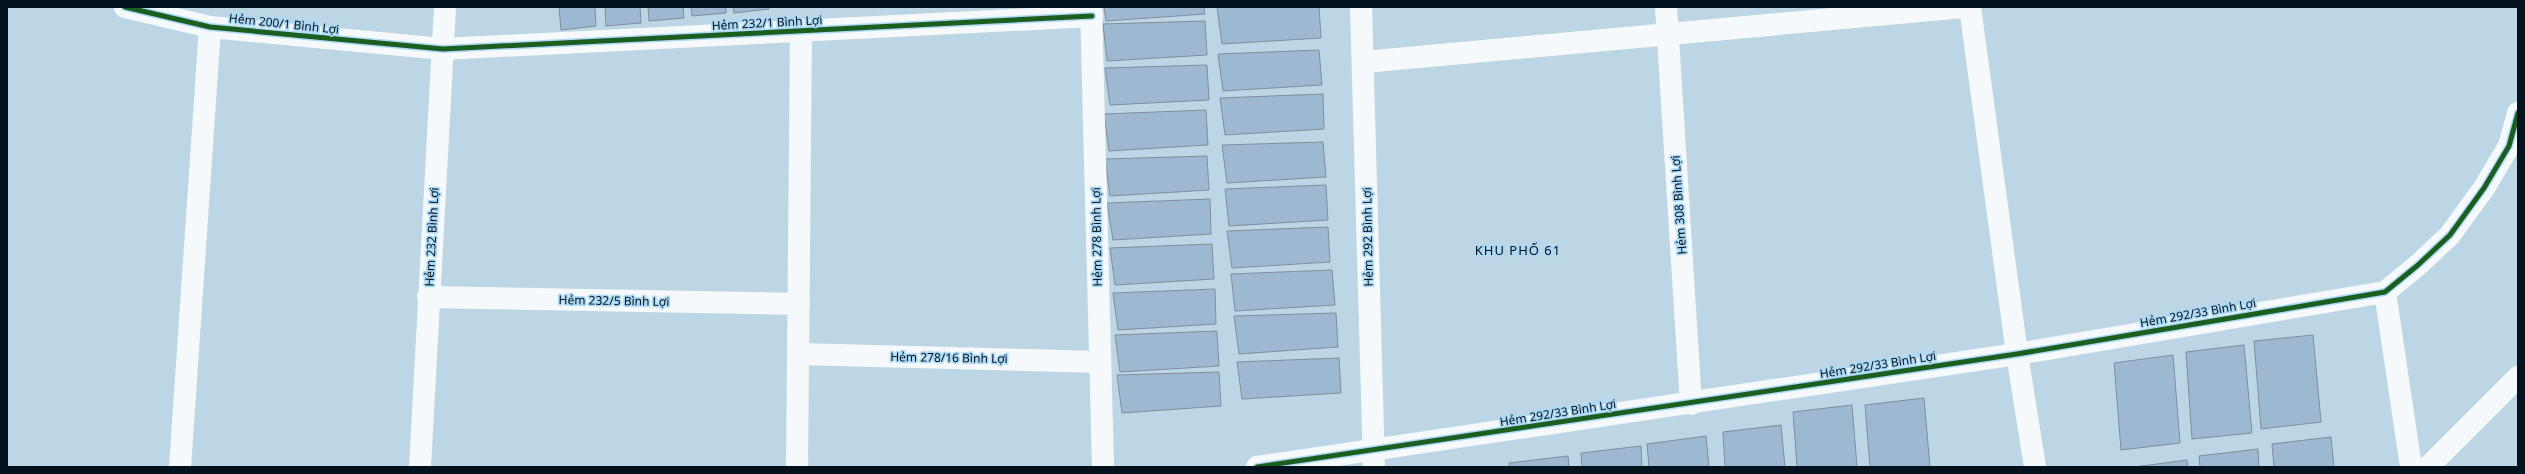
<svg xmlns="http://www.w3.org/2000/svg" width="2525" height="474" font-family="'Noto Sans',sans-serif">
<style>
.building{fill:#9fb8d2;stroke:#7f8e9c}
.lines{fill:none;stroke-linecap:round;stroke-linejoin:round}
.minor{stroke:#f5f9fb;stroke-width:22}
.cycleway-casing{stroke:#acd9f6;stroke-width:8}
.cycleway{stroke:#1b5e20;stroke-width:5}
.labels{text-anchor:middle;stroke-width:3.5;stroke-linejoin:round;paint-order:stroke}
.street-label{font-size:12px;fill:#03121c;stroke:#acd9f6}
.neighbourhood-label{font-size:13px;letter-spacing:1px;fill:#03121c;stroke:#acd9f6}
</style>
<rect width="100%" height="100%" fill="#bdd6e5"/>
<g class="building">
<path d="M559 7H595L596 26 561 30Z"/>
<path d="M605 7H640L641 23 606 26Z"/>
<path d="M648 7H683L684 18 649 21Z"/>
<path d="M691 7H726V13L692 16Z"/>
<path d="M733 7H768L769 9 734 13Z"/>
<path d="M1104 7H1204L1205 14 1106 21Z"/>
<path d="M1217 7H1319L1321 38 1222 44Z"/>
<path d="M1205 21 1207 55 1107 61 1103 24Z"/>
<path d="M1319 50 1322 85 1223 91 1218 54Z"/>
<path d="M1207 65 1209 100 1110 105 1105 68Z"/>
<path d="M1323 94 1324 129 1225 135 1220 98Z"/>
<path d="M1206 110 1208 145 1109 151 1104 114Z"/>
<path d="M1323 142 1326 177 1227 183 1222 145Z"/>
<path d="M1207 156 1209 190 1110 196 1105 159Z"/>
<path d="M1326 185 1328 220 1229 226 1225 189Z"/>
<path d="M1210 199 1211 234 1113 240 1107 203Z"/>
<path d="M1328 227 1330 262 1232 268 1227 231Z"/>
<path d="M1212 244 1214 279 1115 285 1110 248Z"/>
<path d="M1332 270 1335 305 1235 311 1231 274Z"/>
<path d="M1215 289 1216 324 1118 330 1113 293Z"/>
<path d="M1336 313 1338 347 1239 354 1234 316Z"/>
<path d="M1217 331 1219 366 1120 372 1115 335Z"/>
<path d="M2313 335 2321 422 2261 429 2254 341Z"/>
<path d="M2244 345 2252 433 2192 439 2186 352Z"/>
<path d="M2173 355 2180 443 2121 450 2114 363Z"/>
<path d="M1339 358 1341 393 1242 399 1237 362Z"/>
<path d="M1219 372 1221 406 1122 413 1117 375Z"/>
<path d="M1924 398 1930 467H1870L1865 405Z"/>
<path d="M1852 405 1857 467H1797L1793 412Z"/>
<path d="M1781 425 1785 467H1725L1723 432Z"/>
<path d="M1706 436 1709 467H1649L1647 444Z"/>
<path d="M2331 437 2334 467H2274L2272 444Z"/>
<path d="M1641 446 1642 467H1582L1581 453Z"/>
<path d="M2258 449 2259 467H2200L2199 456Z"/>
<path d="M1568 456 1569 467H1509V463Z"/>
<path d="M2187 460 2188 467H2134Z"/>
</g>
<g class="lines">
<g class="minor">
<path d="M125 7 210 27 443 49 1092 16"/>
<path d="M1091 7 1103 467"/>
<path d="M1361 7 1374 467"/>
<path d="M1666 7 1691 404"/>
<path d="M1970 7 2017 354 2035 467"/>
<path d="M1364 62 1964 7"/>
<path d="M2385 292 2411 467"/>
<path d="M428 297 799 304"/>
<path d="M798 354 1100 362"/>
<path d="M180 467 210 27"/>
<path d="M420 467 445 7"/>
<path d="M797 467 801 31"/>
<path d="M1257 467 2017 354 2385 292 2418 265 2450 235 2484 188 2509 146 2518 113"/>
<path d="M2428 467 2518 377"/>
</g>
<g class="cycleway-casing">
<g id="cycleway">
<path d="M125 7 210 27 443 49 1092 16"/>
<path d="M1257 467 2017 354 2385 292 2418 265 2450 235 2484 188 2509 146 2518 113"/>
</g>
</g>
<use href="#cycleway" class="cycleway"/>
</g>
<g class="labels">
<g class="street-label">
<text transform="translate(767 23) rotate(-3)" y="4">Hẻm 232/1 Bình Lợi</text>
<text transform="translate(284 24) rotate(6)" y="4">Hẻm 200/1 Bình Lợi</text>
<text transform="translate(1679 205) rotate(-94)" y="4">Hẻm 308 Bình Lợi</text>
<text transform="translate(432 237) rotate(-87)" y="4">Hẻm 232 Bình Lợi</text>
<text transform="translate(1097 237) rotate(-91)" y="4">Hẻm 278 Bình Lợi</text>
<text transform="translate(1368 237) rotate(-91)" y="4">Hẻm 292 Bình Lợi</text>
<text transform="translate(614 301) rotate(1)" y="4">Hẻm 232/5 Bình Lợi</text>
<text transform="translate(2198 313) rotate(-10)" y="4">Hẻm 292/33 Bình Lợi</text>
<text transform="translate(949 358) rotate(1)" y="4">Hẻm 278/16 Bình Lợi</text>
<text transform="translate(1878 365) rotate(-9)" y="4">Hẻm 292/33 Bình Lợi</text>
<text transform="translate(1558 413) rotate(-9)" y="4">Hẻm 292/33 Bình Lợi</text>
</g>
<g class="neighbourhood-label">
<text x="1518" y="255">KHU PHỐ 61</text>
</g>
</g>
<rect width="2525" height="474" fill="none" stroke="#03121c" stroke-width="16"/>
</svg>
